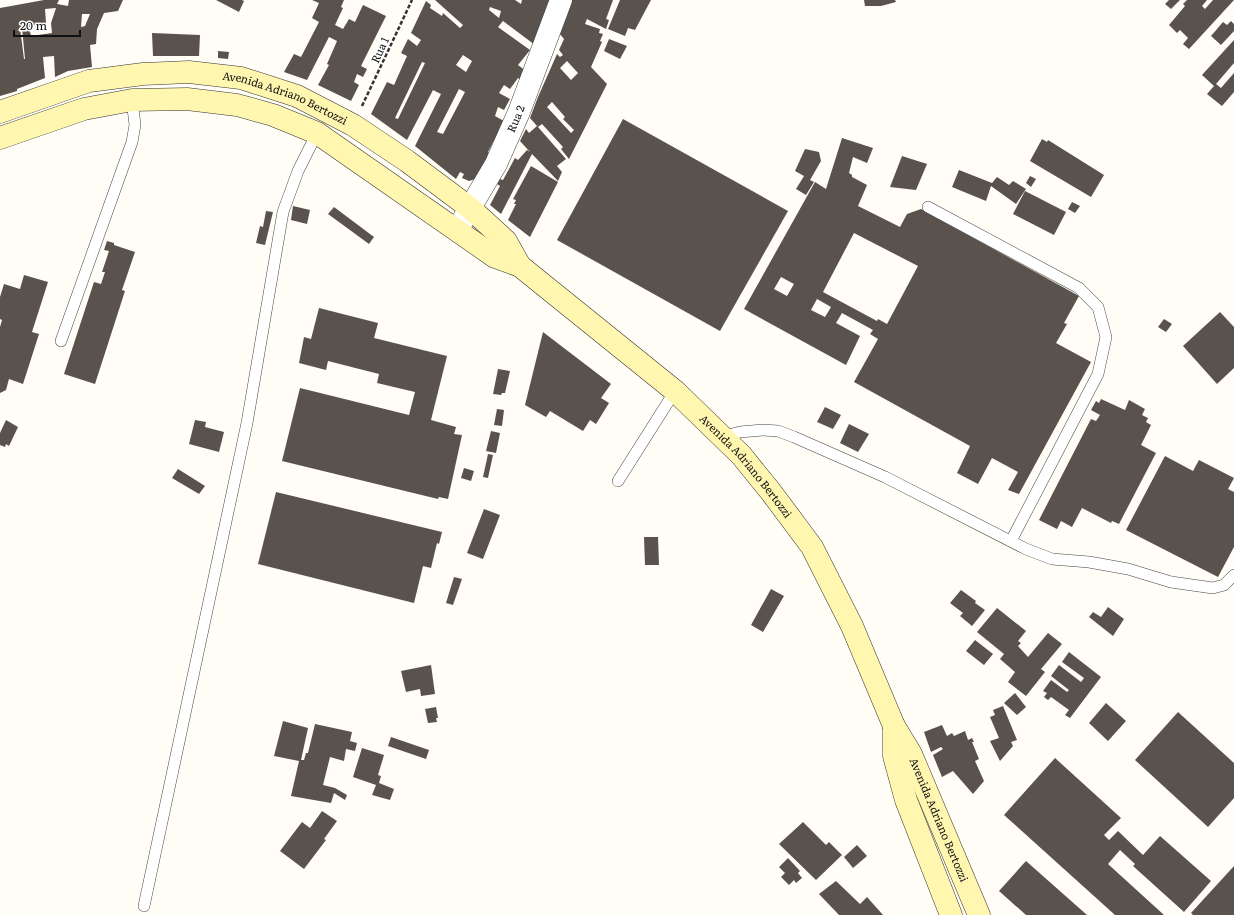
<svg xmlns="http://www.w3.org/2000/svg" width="1234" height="915" font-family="Literata,serif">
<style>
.building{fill:#5a524d;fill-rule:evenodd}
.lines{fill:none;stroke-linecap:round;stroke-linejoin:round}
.lane-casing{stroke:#444;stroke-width:12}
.street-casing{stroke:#444;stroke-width:23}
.secondary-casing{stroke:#333;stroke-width:23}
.path{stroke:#333;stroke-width:2.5;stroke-dasharray:4 2;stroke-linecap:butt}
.lane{stroke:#fff;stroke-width:11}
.street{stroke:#fff;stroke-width:22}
.secondary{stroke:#fff6b0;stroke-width:22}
.labels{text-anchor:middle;stroke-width:4;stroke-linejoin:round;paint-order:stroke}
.street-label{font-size:11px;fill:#111;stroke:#fff}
</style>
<rect width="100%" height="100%" fill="#fffdf5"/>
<g class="building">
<path d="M44 0H59L57 4 68 6 69 0H123L118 11 104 13 97 29 96 44 90 45 92 67 68 71 55 77 54 56 43 57 45 78 17 89V91L0 96V8ZM56 8 51 23 52 33 31 36 29 27 46 23 45 9ZM82 14H90L85 26 81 27ZM20 28H22L25 59H24Z"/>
<path d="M216 0H242L244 1 239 12Z"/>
<path d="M312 0H344L341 7 343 8 335 25 343 29 349 19 355 22 363 5 386 16 361 66 367 69 363 77 357 74 354 82 359 85 351 101 318 85 329 65 327 64 337 41 329 37 307 80 284 72 294 54 301 57 319 22 312 18 319 3Z"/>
<path d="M435 0H515L521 4 522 0H550L535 45 503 21 498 27 530 50 518 65 526 71 522 81 518 78 510 89 504 85 499 93 510 99 504 110 498 107 495 116 504 121 488 152 491 154 479 178 469 181 462 178 464 174 460 172 456 179 415 146 441 94 433 90 407 140 371 114 387 82 394 85 407 56 401 53 408 39 417 46 421 40 411 33 426 1 431 5 430 8 442 16 443 13 460 28 463 25ZM490 7 501 11 499 18 489 10ZM463 55 472 61 466 72 456 65ZM422 62 425 63 398 119 395 118ZM459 89 465 92 443 134 437 132Z"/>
<path d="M570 0H613L606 19 609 20 606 29 587 19 585 24 600 29 599 33 603 34 600 41 602 42 591 67 607 84 569 159 561 149 563 147 542 124 538 127 566 159 557 166 562 172 558 181 532 154 501 214 490 205 500 186 497 184 500 179 503 180 515 158 518 160 527 150 530 152 520 141 526 129 529 133 537 126 530 118 538 97 557 54 560 57 563 55 559 50 564 39 559 33ZM567 61 578 73 571 80 560 68ZM552 102 565 117 563 119 574 130 571 133 547 107Z"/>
<path d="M620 0H651L635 30 628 28 625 36 608 29Z"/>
<path d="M864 0H895L896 2 881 6H865Z"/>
<path d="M1169 0H1180L1171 9 1165 4Z"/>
<path d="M1187 0H1207L1202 6 1205 9 1213 0H1234L1189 49 1183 44 1188 38 1180 30 1177 33 1169 25 1185 6 1183 4Z"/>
<path d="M1231 21 1234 24V31L1221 45 1211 36 1223 22 1227 25Z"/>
<path d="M152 33 200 35 199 56H153Z"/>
<path d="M609 39 627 46 620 59 604 51Z"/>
<path d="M1234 40V63L1216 84 1221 88 1234 73V92L1222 106 1207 94 1214 86 1202 75Z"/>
<path d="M218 51 229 52 228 59 218 58Z"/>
<path d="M623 119 788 211 720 331 557 240Z"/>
<path d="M842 138 873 148 867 163 853 157 849 173 852 175V177L867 185 858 206 900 227 907 214 921 209 1079 296 1064 323 1067 324 1056 343 1091 362 1019 494 1008 490 1018 472 992 458 978 484 957 473 970 446 854 382 878 339 870 334 873 330 842 313 836 323 860 336 846 365 744 309 815 182 826 189ZM854 233 918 266 887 324 878 319 877 321 823 292ZM781 277 794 284 787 296 774 289ZM817 299 831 307 825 317 811 310Z"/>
<path d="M1042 139 1047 142 1048 140 1104 175 1091 197 1030 161Z"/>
<path d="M805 149 819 152 821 161 810 180 814 182 806 195 796 189 804 176 795 171Z"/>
<path d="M902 156 927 164 916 190 890 187Z"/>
<path d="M531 166 558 182 530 237 508 220 516 204H514L516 200 513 199Z"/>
<path d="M959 170 992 183 997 177 1009 185 1013 181 1026 189 1016 204 991 186 986 201 952 187Z"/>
<path d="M1030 176 1036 179 1031 187 1026 183Z"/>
<path d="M1025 191 1066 212 1054 235 1013 214Z"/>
<path d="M1072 202 1080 206 1075 213 1068 209Z"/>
<path d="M293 206 310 210 307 224 291 220Z"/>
<path d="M334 207 374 237 369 244 328 214Z"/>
<path d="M266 211 273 212 265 245 256 243 260 226 263 227Z"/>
<path d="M107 241 114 243V245L135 252 122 290 125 291 95 384 64 374 94 282 101 284 105 272H102L109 251 104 250Z"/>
<path d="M24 275 48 282 32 332 39 334 23 384 9 379 6 390 0 393V327L2 320 0 319V297L4 284 20 289Z"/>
<path d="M319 308 378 323 374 338 447 356 431 420 456 427 454 434 462 435 448 499 439 497 438 499 282 461 300 388 409 415 415 392 377 383 379 374 328 361 326 370 299 363 304 337 311 339Z"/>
<path d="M1220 312 1234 327V368L1217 384 1183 346Z"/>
<path d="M1164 319 1172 324 1166 332 1158 327Z"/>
<path d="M543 332 611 384 601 398 609 403 596 424 590 420 583 431 550 411 546 417 525 405Z"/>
<path d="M498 369 510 371 505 393H502L501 395 493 394Z"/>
<path d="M1101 399 1125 410 1129 400 1145 409 1142 415 1148 418 1146 422 1151 425 1141 445 1156 453 1119 524 1112 521 1111 523 1082 508 1072 527 1061 521 1057 529 1039 520 1091 419 1096 421 1100 415 1091 410 1096 401 1099 403Z"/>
<path d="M825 407 841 415 833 429 817 422Z"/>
<path d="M497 409 504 410 502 426 494 425Z"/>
<path d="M6 420 18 427 9 446 6 444 5 447 0 445V433Z"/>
<path d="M195 420 206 422 205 427 224 432 219 452 189 444Z"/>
<path d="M849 424 869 434 858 452 840 443Z"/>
<path d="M491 431 500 433 496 453 486 451Z"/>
<path d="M488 454 493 455 488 478 483 477Z"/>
<path d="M1165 456 1193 471 1199 460 1234 478 1228 489 1234 492V547L1218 577 1126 530Z"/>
<path d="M464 468 474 471 471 481 461 478Z"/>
<path d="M178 469 205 486 199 494 172 478Z"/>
<path d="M276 492 442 532 439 544 437 543 431 568 423 566 414 603 258 564Z"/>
<path d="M484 509 500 515 483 559 467 553Z"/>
<path d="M644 537H658L659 565H645Z"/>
<path d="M454 577 462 579 453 605 446 603Z"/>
<path d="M771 589 784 596 763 632 751 625Z"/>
<path d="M961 590 976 601 975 603 985 610 972 626 960 616 963 613 950 603Z"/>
<path d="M1108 607 1124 619 1113 636 1089 617 1093 612 1101 617Z"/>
<path d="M997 608 1026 631 1018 641 1021 643 1018 646 1028 657 1048 633 1062 644 1041 669 1045 672 1026 696 1008 682 1015 672 1000 659 1004 654 977 632Z"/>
<path d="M975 640 993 654 984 665 966 651Z"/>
<path d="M1069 652 1101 677 1070 718 1065 715 1069 710 1051 697 1048 700 1044 697 1047 693 1043 691 1051 680 1067 692 1069 690 1051 676 1059 665 1081 682 1084 678 1062 662Z"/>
<path d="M431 665 435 694 421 696 420 689 406 692 401 671Z"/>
<path d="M1015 693 1026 707 1017 715 1004 703Z"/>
<path d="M1106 703 1126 721 1108 741 1089 723Z"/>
<path d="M1003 706 1017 740 1011 742 1013 746 1000 761 990 741 999 738 990 717 995 715 993 710Z"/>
<path d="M436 707 438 718H436L437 722 428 723 425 709Z"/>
<path d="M1178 712 1234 763V798L1208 827 1135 760Z"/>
<path d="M283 721 308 728 301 760H304L306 753H308L315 724 352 732 350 741 357 743 355 751 346 749 344 761 330 757 323 785 335 788 347 795 345 800 334 793 331 803 291 796 299 761 274 756Z"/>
<path d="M942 725 947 736 952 733 954 736 965 731 968 740 972 738 974 742H972L979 759 975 761 984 781 973 794 953 771 942 777 933 755 943 749 941 747 931 752 924 732Z"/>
<path d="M391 737 429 750 426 759 388 746Z"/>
<path d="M362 748 384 755 378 775 381 776 379 783 394 789 390 800 372 795 376 785 353 777Z"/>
<path d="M1055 758 1121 818 1104 835 1109 840 1118 831 1143 855 1160 836 1211 881 1184 912 1133 866 1135 864 1120 850 1108 864 1164 915H1115L1004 815Z"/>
<path d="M322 811 337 821 324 839 326 840 304 869 280 851 302 822 310 828Z"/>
<path d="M803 822 826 845 829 842 842 855 816 880 779 844Z"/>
<path d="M857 845 867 856 853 868 844 857Z"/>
<path d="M788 858 800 871 798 873 802 878 796 883 794 880 789 885 781 877 785 873 779 867Z"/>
<path d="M1026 861 1087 915H1026L999 891Z"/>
<path d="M1234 866V915H1193L1191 913Z"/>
<path d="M836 881 860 904 867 897 883 915H839L819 894Z"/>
</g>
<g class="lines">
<g class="lane-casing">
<g id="lane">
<path d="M928 207 1079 288 1098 307 1106 337 1098 374 1011 541"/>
<path d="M61 341 132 142 135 125 132 100"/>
<path d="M722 437 740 432 763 430 778 431 794 437 885 477 1026 549 1052 559 1089 562 1128 569 1171 582 1213 588 1224 585 1234 575"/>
<path d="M618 481 675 391"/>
<path d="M144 906 247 423 283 212 298 171 317 133"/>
</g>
</g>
<g class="street-casing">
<g id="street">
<path id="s1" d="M457 230 496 164 519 112 561 0"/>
</g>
</g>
<g class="secondary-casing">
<g id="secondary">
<path id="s2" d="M0 112 89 81 143 74 189 72 241 78 297 96 353 125 407 161 470 208 506 241 520 266"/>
<path id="s3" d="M0 138 84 109 132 100 187 99 237 105 273 115 317 133 495 257 520 266 675 391 741 455 771 492 812 547 852 626 894 726 911 754 979 915"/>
<path d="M894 726V756L906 800 951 915"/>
</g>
</g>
<path class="path" d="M362 106 412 0"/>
<use href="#lane" class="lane"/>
<use href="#street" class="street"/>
<use href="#secondary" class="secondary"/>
</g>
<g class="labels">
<g class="street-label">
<text transform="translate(380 50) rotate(-65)" y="4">Rua 1</text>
<text dy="4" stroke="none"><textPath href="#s2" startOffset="295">Avenida Adriano Bertozzi</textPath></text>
<text dy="4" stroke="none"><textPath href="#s1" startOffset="126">Rua 2</textPath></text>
<text dy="4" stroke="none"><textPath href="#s3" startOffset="874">Avenida Adriano Bertozzi</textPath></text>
<text dy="4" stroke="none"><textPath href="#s3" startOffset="1280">Avenida Adriano Bertozzi</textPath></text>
</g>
</g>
<path d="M14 30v6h66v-6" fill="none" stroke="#111111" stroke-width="2"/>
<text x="20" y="30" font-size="12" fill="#111111" stroke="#ffffff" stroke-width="3" paint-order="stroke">20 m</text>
</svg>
